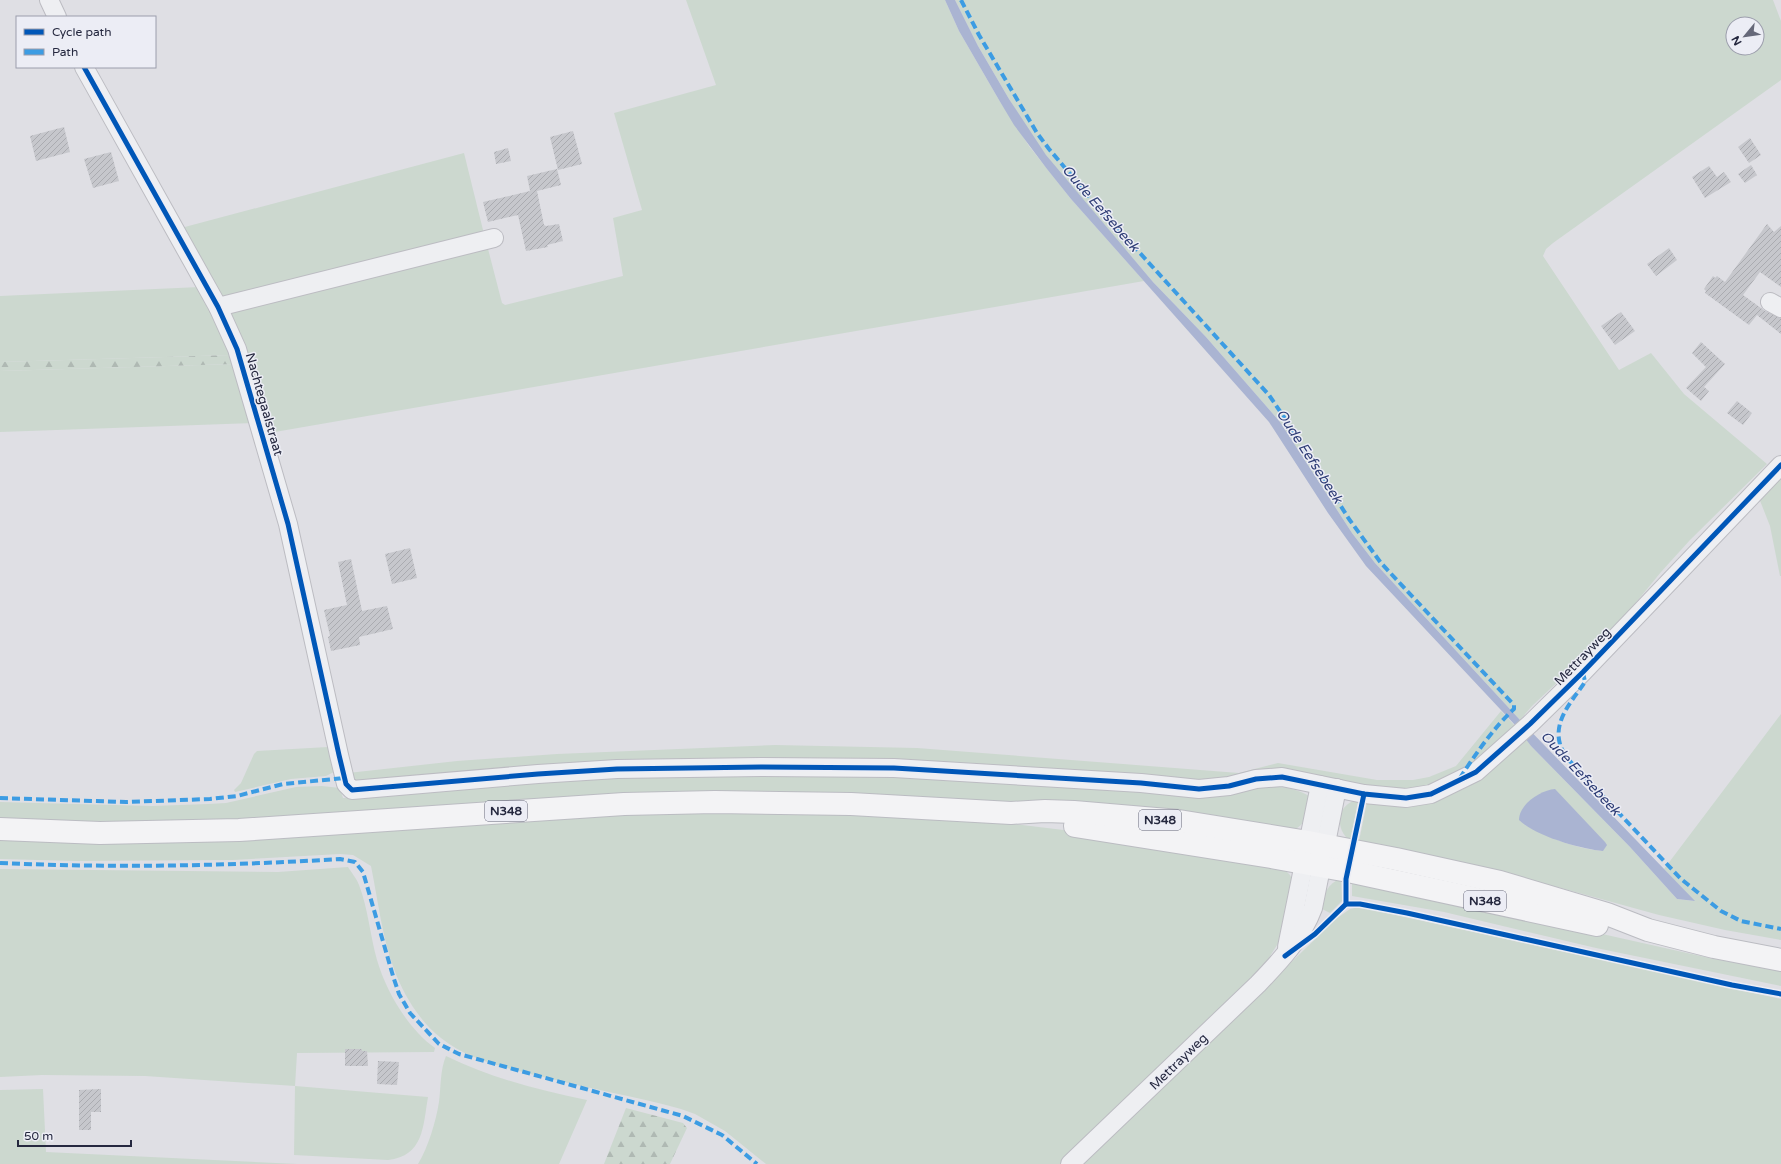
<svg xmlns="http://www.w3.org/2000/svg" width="1781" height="1164" font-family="'Varela Round',sans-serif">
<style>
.grass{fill:#ccd8cf;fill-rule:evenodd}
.forest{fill:url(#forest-firs)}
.water{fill:#aab4d2}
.building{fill:url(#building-hatch)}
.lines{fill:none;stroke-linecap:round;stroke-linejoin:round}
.minor-casing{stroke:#bcbcc2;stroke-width:20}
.major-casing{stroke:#bbbcc2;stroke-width:24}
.minor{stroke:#eeeff2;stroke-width:18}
.major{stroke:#f3f3f5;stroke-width:22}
.quiet{stroke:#3c9ce3;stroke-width:4;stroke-dasharray:8 4;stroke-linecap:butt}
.cycleway-casing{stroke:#ecedf5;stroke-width:8}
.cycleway{stroke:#0057b8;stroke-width:5}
.labels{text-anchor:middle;stroke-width:3;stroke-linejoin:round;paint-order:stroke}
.shield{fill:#ecedf5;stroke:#616376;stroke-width:1}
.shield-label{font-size:12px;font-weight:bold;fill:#25283f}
.street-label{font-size:13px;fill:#25283f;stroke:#ecedf5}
.water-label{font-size:14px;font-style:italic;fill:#2d3c75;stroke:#ecedf5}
</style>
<defs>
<pattern id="forest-firs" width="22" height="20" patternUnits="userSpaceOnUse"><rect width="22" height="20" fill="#ccd8cf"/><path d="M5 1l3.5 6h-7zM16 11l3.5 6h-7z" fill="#afb9b3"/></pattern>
<pattern id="building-hatch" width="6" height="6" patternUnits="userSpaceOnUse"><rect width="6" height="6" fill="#c6c7cc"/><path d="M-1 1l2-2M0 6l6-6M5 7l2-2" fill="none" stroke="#aaabb0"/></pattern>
</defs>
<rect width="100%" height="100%" fill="#dfdfe4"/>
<g class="grass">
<path d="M686 0H945L959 31 999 100 1029 146 1071 199 1144 281 269 433 229 316 231 310 487 245 502 303 505 305 623 276 613 218 642 210 614 113 716 85Z"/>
<path d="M955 0H1773L1781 21V80L1553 243 1546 249 1543 256 1619 370 1651 353 1684 394 1767 464 1690 540 1661 572 1615 628 1532 706 1520 720 1375 563 1352 533 1280 422 1206 337 1153 282 1054 166 1037 143 1009 99 978 46ZM1733 24H1757V48H1733Z"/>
<path d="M464 153 484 234 223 299 181 228Z"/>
<path d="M200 287 231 355 0 362V296Z"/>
<path d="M234 364 254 423 0 432V371Z"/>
<path d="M1781 470V576H1780L1770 526 1757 493Z"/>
<path d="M1501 711 1517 728 1463 773 1416 790 1212 783 985 767 355 782 348 773 457 761 557 754 775 745 917 748 1239 773 1278 763 1377 780H1413L1429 777 1456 766Z"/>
<path d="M1781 714V940L1725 930 1659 915 1561 888 1502 874 1358 846 1367 802C1404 800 1445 804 1477 781 1494 769 1509 751 1525 737L1531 746 1630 847 1677 899 1694 901 1664 869ZM1523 824 1603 851C1575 849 1547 837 1523 824Z"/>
<path d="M328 747 334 772 326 776 291 779 235 792 234 790 241 783 254 754 257 751Z"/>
<path d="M687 773 850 774 1245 789C1269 786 1288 784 1309 796 1307 810 1308 823 1294 830L1145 814 405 811 168 823 0 821V802L152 806 208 804 226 803 296 787 322 786 340 788 343 798 423 790Z"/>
<path d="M1356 800 1358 802 1350 841C1335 829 1336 806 1356 800Z"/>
<path d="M808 811 1014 824 1105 835 1282 867 1290 875 1293 881 1282 937 1262 969 1061 1164H766L725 1131 695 1114 681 1109C634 1096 586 1088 539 1076 507 1068 468 1060 441 1038 420 1022 403 994 394 969 382 937 378 900 371 866L353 855 340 854 233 860 76 861 0 859V838L581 815Z"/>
<path d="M348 867C351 872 357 879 359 885 368 908 370 935 377 960 386 991 408 1029 435 1048L434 1052 297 1053 295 1086 428 1097C423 1126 424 1156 388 1160L294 1155 295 1086 145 1076 42 1075 0 1077V869L278 872Z"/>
<path d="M1341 878 1342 901 1330 913 1322 909C1322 894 1328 884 1341 878Z"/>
<path d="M1352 878 1714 959 1781 971V986L1596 948 1444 912 1352 896Z"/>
<path d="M1359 907 1781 999V1164H1082L1336 919 1350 909Z"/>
<path d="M446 1056C491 1078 538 1090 587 1100L559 1164H418C428 1148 436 1121 439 1102 441 1087 440 1070 446 1056Z"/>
<path d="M43 1089 46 1152 298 1164H0V1090Z"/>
</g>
<g class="forest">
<path d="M231 355 234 364 0 371V362Z"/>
<path d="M626 1108 683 1123 687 1128 670 1164H604Z"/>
</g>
<g class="water">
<path d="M945 0H955L978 46 1009 99 1046 155 1153 282 1206 337 1280 422 1352 533 1375 563 1520 720 1695 901 1677 899 1630 847 1531 746 1515 725 1366 566 1328 513 1269 422 1071 199 1047 169 1014 125 999 100 959 31Z"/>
<path d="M1555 789 1605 842 1607 845 1603 851C1581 849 1535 836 1519 820 1519 804 1541 790 1555 789Z"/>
</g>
<g class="building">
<path d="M64 127 70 152 36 161 30 136Z"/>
<path d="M573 131 582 164 558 170 550 137Z"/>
<path d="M1750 138 1761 155 1749 163 1738 147Z"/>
<path d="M508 148 511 161 496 164 494 152Z"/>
<path d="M111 152 119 181 93 188 84 159Z"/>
<path d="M1751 165 1757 175 1745 183 1738 174Z"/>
<path d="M1709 166 1717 177 1724 172 1731 182 1705 198 1692 177Z"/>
<path d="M557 169 561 185 537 191 544 225 546 226 559 224 563 241 547 245 548 247 526 251 518 215 488 222 483 202 530 191 527 176Z"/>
<path d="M1767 224 1774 232 1781 226V287L1760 272 1743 295 1765 311 1781 318V334L1757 315 1749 325 1705 293 1706 291 1704 289 1713 276 1715 278 1717 276 1725 282Z"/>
<path d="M1669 248 1677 260 1656 276 1647 264Z"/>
<path d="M1621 312 1635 331 1615 345 1601 326Z"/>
<path d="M1701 342 1725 364 1704 387 1709 391 1701 401 1686 388 1706 367 1692 353Z"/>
<path d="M1737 401 1752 413 1743 425 1727 413Z"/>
<path d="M410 548 417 578 392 584 385 554Z"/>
<path d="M351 559 362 611 387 606 393 629 359 637 360 645 331 651 328 637 330 636 324 610 347 605 338 562Z"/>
<path d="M345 1049H362V1051H367L368 1066H345Z"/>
<path d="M378 1061 399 1062 397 1085 377 1084Z"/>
<path d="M101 1089V1112H91V1130H79V1090Z"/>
</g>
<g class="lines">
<g class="minor-casing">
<g id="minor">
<path d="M49 0 57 17"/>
<path d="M84 67 218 307 237 349 288 524 339 755 346 784 352 790 538 774 617 769 761 767 894 768 1141 783 1199 789 1229 786 1256 779 1282 777 1364 794 1406 798 1431 794 1476 772 1530 724 1583 672 1781 465"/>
<path d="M1770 302 1781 308"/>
<path d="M218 307 494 238"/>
<path d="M1287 947 1320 785"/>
<path d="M1070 1164 1258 984C1280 961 1302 938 1313 908L1337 788"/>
</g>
</g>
<g class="major-casing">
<g id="major">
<path d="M1075 826 1271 857 1348 871 1597 925"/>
<path d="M0 829 100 833 239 830 624 804 715 802 851 804 1011 813 1045 811 1074 812 1179 821 1308 842 1396 859 1500 882 1607 914 1648 930 1714 947 1781 960"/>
</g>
</g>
<use href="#minor" class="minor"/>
<use href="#major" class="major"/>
<g class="quiet">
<path d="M961 0 979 35 1037 133 1049 149 1099 208 1269 395 1292 429 1349 519 1381 563 1514 705V709C1495 726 1474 756 1460 778"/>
<path d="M1583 672 1585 682C1573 700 1553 720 1560 744 1561 749 1565 754 1567 758L1681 879 1721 911 1741 921 1781 929"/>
<path d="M0 798 126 802 210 799 237 796 283 784 345 778"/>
<path d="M0 863C113 868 227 866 340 859L355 862 363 872 393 976 399 994 410 1013 439 1044 459 1054 683 1116 722 1135 757 1164"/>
</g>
<g class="cycleway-casing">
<g id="cycleway">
<path d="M84 67 218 307 237 349 288 524 339 755 346 784 352 790 538 774 617 769 761 767 894 768 1141 783 1199 789 1229 786 1256 779 1282 777 1364 794 1406 798 1431 794 1476 772 1530 724 1583 672 1781 465"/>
<path d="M1346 904H1360L1407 913 1732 985 1781 994"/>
<path d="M1285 956 1315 934 1346 904V879L1364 794"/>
</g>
</g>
<use href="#cycleway" class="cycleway"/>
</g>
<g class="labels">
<g class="shield">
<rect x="485" y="801" width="42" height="20" rx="3"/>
<rect x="1139" y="810" width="42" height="20" rx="3"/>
<rect x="1464" y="891" width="42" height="20" rx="3"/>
</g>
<g class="shield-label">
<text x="506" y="815">N348</text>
<text x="1160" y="824">N348</text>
<text x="1485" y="905">N348</text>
</g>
<g class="street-label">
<text transform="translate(265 404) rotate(74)" y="5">Nachtegaalstraat</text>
<text transform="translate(1582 656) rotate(-46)" y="5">Mettrayweg</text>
<text transform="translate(1178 1061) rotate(-44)" y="5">Mettrayweg</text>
</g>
<g class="water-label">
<text transform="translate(1101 208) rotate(49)" y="5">Oude Eefsebeek</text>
<text transform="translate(1310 456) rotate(57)" y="5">Oude Eefsebeek</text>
<text transform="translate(1581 773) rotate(47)" y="5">Oude Eefsebeek</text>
</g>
</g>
<rect x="16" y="16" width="140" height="52" fill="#ecedf5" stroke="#9c9eac"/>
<rect x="24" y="29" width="20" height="6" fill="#0057b8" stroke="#9c9eac"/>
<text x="52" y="36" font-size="12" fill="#25283f">Cycle path</text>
<rect x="24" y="49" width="20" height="6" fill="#3c9ce3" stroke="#9c9eac"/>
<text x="52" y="56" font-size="12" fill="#25283f">Path</text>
<g transform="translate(1745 36) rotate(241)"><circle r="19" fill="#ecedf5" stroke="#9c9eac"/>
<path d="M0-3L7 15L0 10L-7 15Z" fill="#666879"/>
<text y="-6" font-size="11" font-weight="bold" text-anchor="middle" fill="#25283f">N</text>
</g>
<path d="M18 1140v6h113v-6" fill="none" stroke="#25283f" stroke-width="2"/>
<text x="24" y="1140" font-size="12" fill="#25283f" stroke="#ecedf5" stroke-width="3" paint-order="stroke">50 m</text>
</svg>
